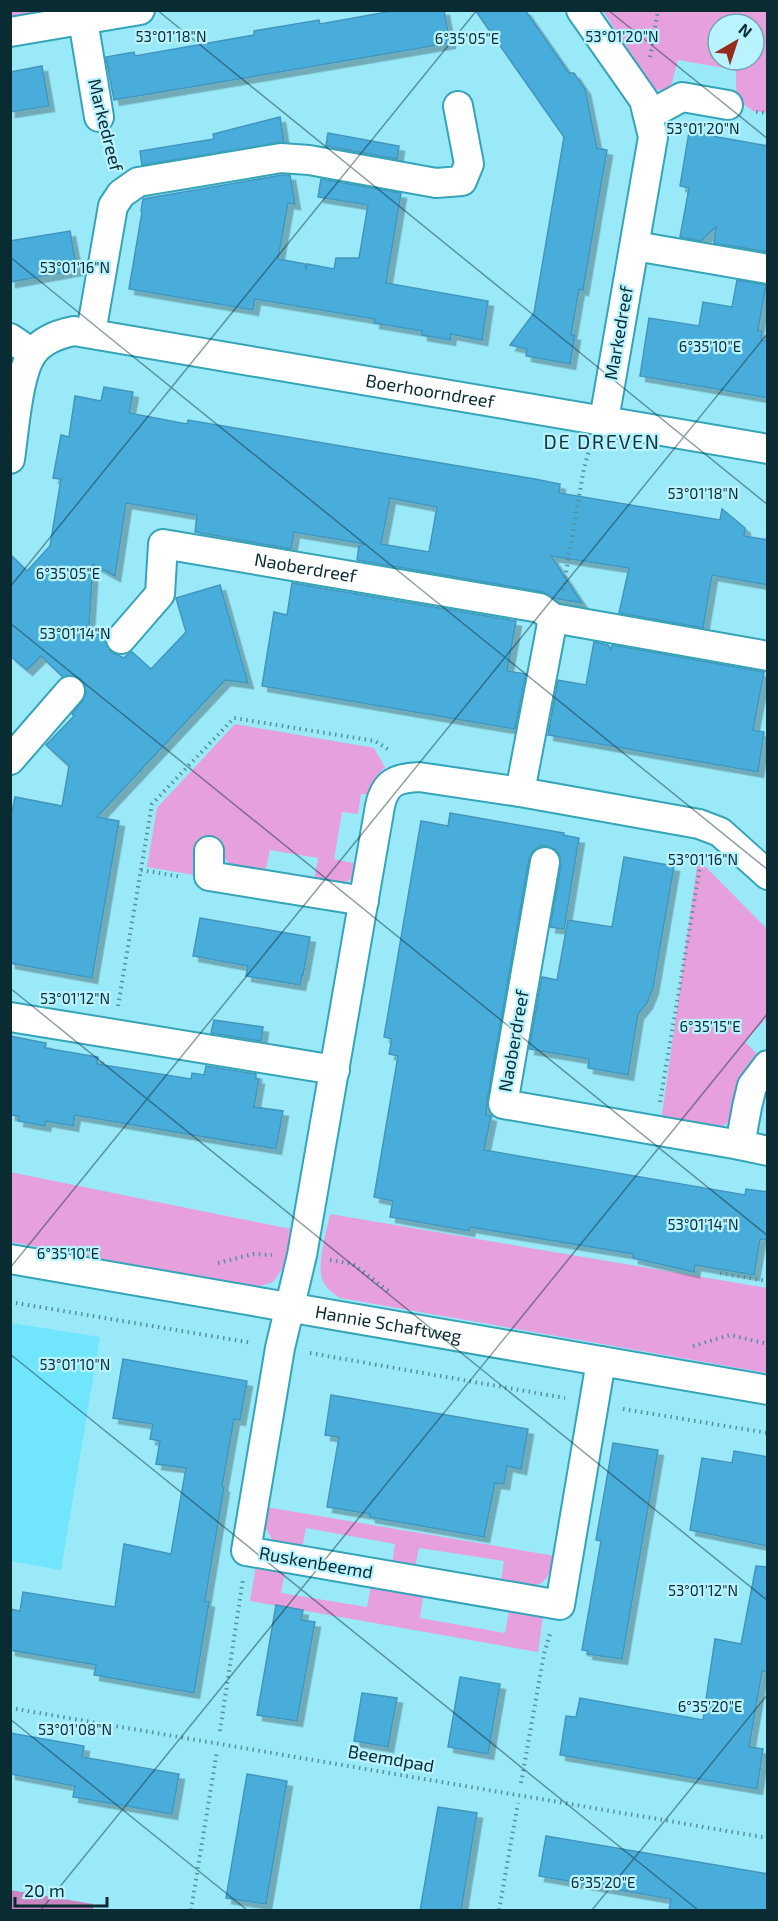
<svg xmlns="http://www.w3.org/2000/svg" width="778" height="1921" font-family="'Exo 2',sans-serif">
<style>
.built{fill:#70e5fc}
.green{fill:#e6a0dd;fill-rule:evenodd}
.forest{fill:#c985c0}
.building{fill:#4aaddb;stroke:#4196bd;stroke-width:1.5;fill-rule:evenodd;filter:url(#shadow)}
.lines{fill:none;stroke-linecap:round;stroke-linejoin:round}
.minor-casing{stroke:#36a4b8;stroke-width:32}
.path{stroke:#55909b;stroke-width:4;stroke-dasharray:1.5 4.5;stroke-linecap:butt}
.minor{stroke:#fff;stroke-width:28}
.ticks{fill:none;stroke:#092c32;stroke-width:1.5;stroke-opacity:0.45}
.labels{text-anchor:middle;stroke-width:4.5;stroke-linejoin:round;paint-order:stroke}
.street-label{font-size:18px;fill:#092c32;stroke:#b9f3ff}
.neighbourhood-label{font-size:20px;letter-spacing:1.5px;fill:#14353b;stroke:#b9f3ff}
.ticks-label{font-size:15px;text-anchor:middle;fill:#092c32;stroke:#b9f3ff;stroke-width:4.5;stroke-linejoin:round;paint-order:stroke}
</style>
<defs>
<filter id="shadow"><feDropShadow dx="5.5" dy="5.5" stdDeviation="0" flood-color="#0004"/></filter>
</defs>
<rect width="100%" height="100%" fill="#9ae9f9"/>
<path class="built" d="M11 1323 100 1337 61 1570 11 1561Z"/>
<g class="green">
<path d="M11 11H66L11 20Z"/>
<path d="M603 11H767V113L753 111 736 99V70L678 60 671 86 666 91 654 89ZM718 24H754V60H718Z"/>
<path d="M235 724 374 748 385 767 372 782 368 795 361 794 358 814 342 812 334 859 357 864C352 891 335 884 314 881L318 858 270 850 265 873C242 869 225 872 221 845L199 843 194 875 147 867 157 808Z"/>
<path d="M698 859 767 929V1017L745 1042 761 1058 730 1121 714 1132 661 1122Z"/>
<path d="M10 1172 291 1229 285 1265 273 1282 257 1287 11 1242Z"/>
<path d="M330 1214 767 1288V1373L340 1298C333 1293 326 1289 323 1281 316 1266 327 1230 330 1214Z"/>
<path d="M266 1507 555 1556C547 1592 533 1588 501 1582L504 1561 419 1548 415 1568 392 1565 395 1544 306 1528 302 1548 273 1541 264 1525Z"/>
<path d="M256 1566 285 1571 281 1593 367 1607 371 1586 423 1596 420 1618 505 1633 509 1611 543 1616 538 1652 250 1601Z"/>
</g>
<path class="forest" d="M10 1890 93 1904V1909L97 1910H11Z"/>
<g class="building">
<path d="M398 10H444L450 43 114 100 106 57 134 52 135 56 254 35V31L319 20 320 24Z"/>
<path d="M475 10H525L569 73H574L585 89 597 148 607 150 583 290 579 289 571 335H575L570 364 526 356 527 349 510 345 534 313 564 137Z"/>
<path d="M42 66 49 106 10 112V72Z"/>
<path d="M280 117 284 142 142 165 140 151 214 139 213 134Z"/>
<path d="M689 132 768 146V252L714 243 716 227 701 241 680 237 689 188 680 186Z"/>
<path d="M328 133 399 146 397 159 326 146Z"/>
<path d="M282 175H290L295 204 288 203 278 259 305 264 306 270 307 264 334 269 336 258H359L368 205 318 197 321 179 401 193 386 283 488 301 482 340 451 334 450 340 422 335V331L374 323 375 319 255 299 253 310 129 289 142 212 141 211 143 199Z"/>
<path d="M70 231 77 270 10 282V241Z"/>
<path d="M737 280 766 285 758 330 762 331 761 340 768 341V398L640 376 649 318 699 326 703 302 732 307Z"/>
<path d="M104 387 133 392 129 413 187 424 188 420 535 479 560 484 559 493 720 520 722 509 745 528 744 536 768 540V585L712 575 703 628 619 613 629 568 551 556 582 603 553 598 543 592 357 560 359 546 365 544 294 532 291 549 195 532 197 515 126 503 115 576 93 564 89 625 105 640 111 652 124 658 131 651 151 669 186 632 176 598 220 585 248 683 225 680 97 817 119 821 92 978 10 963V821L15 797 62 806 69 766 46 745 74 716 72 714 82 702 86 694 85 685 80 678 73 675 63 677 41 656 27 670 10 656V554L27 571 50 546 61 479 53 478 61 435 69 437 75 396 101 401ZM390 498 437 507 429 552 381 544Z"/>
<path d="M292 583 516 621 507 671 526 674 515 729 262 686 274 612 287 615Z"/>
<path d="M594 642 608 645 611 649 612 645 764 672 753 730 764 732 758 772 548 735 558 680 586 685Z"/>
<path d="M450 813 564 833 563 835 579 838 564 929 550 927 561 865 560 856 555 849 547 846H540L533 851 529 859 487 1101 486 1115 491 1116 484 1150 745 1195 746 1189 768 1192V1240L760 1239 754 1275 695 1265 694 1272 633 1258V1254L470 1227 469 1231 390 1217 393 1201 374 1197 398 1056 389 1054 392 1039 384 1037 421 821 448 826Z"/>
<path d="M624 857 674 866 653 988 647 1003 638 1014 628 1075 588 1068 589 1059 529 1049 542 977 557 980 568 920 612 927Z"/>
<path d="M200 918 310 937 303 975H302L300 985 246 976 248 966 193 956Z"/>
<path d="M214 1020 263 1027 261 1041 211 1033Z"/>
<path d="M10 1036 46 1043 45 1048 98 1057 97 1064 191 1079 192 1073 204 1075 206 1066 256 1074V1079H259L254 1107 283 1111 276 1149 75 1115 73 1126 46 1121 45 1126 18 1121 19 1116 10 1115Z"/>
<path d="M123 1359 247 1381 240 1420 234 1419 222 1486 224 1487 205 1601 209 1602 194 1693 94 1675 96 1665 10 1650V1609L20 1611 23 1592 115 1607 124 1544 171 1554 186 1468 156 1464 160 1441 150 1439 153 1424 113 1418Z"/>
<path d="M331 1395 528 1429 521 1469 507 1466 504 1484 495 1483 484 1537 370 1517V1514L327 1507 339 1437 325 1435Z"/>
<path d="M613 1443 658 1450 622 1659 587 1654 588 1651 582 1650 601 1541 596 1540Z"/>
<path d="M734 1451 768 1457V1546L690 1530 702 1458 732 1463Z"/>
<path d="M756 1566 768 1567V1672L762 1671 749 1747 763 1749 757 1789 560 1755 566 1716 576 1717 580 1698 703 1720 715 1639 741 1644Z"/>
<path d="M276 1605 303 1610 301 1620 315 1622 297 1721 257 1715Z"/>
<path d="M460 1677 500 1684 488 1754 448 1747Z"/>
<path d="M362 1693 397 1698 388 1747 354 1741Z"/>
<path d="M10 1733 84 1746 82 1757 179 1774 172 1814 73 1797 75 1786 10 1774Z"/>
<path d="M247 1774 287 1781 266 1904 226 1898Z"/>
<path d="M438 1807 477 1813 461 1911H420Z"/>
<path d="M546 1836 768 1874V1911H669L671 1899 539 1876Z"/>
</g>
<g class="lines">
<g class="minor-casing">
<g id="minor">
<path d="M581 10 644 100 653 137 604 420"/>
<path d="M83 20 99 117"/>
<path d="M10 32 140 10"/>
<path d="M649 115 682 97 728 105"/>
<path d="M635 246 768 269"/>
<path d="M91 333 113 206 121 194 138 182 281 158 309 160 436 183 462 181 469 164 458 106"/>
<path d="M10 338 32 353"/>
<path id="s1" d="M10 459C14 433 18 372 33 353 42 340 59 334 74 331L768 449"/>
<path d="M553 618 768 656"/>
<path id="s2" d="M121 639 160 594 163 544 540 608 553 618 520 792"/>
<path d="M10 760 70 691"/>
<path d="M209 851V876L364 901"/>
<path d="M545 862 503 1104 740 1145 747 1107 752 1086 768 1065"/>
<path d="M10 1017 335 1070"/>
<path d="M740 1145 768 1151"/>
<path id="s3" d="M10 1259 768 1390"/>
<path d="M601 1361 560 1605 246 1551 280 1348 302 1255 380 806C385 782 397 778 419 777L520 792 699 824 720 832 768 875"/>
</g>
</g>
<g class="path">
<path d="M650 57 658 10"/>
<path d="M756 112 768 113"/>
<path d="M111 142 115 164"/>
<path d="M563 590 584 468 590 447"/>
<path d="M141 870 182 877"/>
<path d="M118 1006 152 804 234 718 375 741 391 751"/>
<path d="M660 1102 702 855"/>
<path d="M330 1260 353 1264 391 1293"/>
<path d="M218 1263 253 1254 272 1255"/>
<path d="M720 1273 768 1281"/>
<path d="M10 1302 252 1343"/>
<path d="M693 1346 730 1335 768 1344"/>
<path d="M310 1353 565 1398"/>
<path d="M623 1409 768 1433"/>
<path d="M10 1708 768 1838"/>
<path d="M220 1731 243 1579"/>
<path d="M521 1783 544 1654 550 1634"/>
<path d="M191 1910 217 1751"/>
<path d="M499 1910 518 1803"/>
</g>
<use href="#minor" class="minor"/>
</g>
<path class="ticks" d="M157 10 768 505M608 10 768 139M10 257 768 870M10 587 477 10M10 623 768 1236M10 988 768 1601M10 1268 768 333M10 1354 698 1910M10 1719 247 1910M41 1910 768 1013M592 1910 768 1694"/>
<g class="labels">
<g class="street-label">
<text transform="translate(105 125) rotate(76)" y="6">Markedreef</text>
<text transform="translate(619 333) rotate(-80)" y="6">Markedreef</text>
<text dy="6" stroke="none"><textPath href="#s1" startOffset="518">Boerhoorndreef</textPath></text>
<text dy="6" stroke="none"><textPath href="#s2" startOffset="254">Naoberdreef</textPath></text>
<text transform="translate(514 1041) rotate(-80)" y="6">Naoberdreef</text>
<text dy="6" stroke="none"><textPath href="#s3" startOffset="384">Hannie Schaftweg</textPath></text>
<text transform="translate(316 1563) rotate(10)" y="6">Ruskenbeemd</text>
<text transform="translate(391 1759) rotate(10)" y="6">Beemdpad</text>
</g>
<g class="neighbourhood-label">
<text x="602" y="449">DE DREVEN</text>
</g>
</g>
<g class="ticks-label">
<text x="622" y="42">53°01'20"N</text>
<text x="171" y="42">53°01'18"N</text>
<text x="467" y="44">6°35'05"E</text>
<text x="703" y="134">53°01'20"N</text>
<text x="75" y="273">53°01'16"N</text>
<text x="710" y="352">6°35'10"E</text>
<text x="703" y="499">53°01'18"N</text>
<text x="68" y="579">6°35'05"E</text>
<text x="75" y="639">53°01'14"N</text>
<text x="703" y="865">53°01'16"N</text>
<text x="75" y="1004">53°01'12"N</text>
<text x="710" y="1032">6°35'15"E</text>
<text x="703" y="1230">53°01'14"N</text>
<text x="68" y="1259">6°35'10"E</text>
<text x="75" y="1370">53°01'10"N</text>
<text x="703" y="1596">53°01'12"N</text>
<text x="710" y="1712">6°35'20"E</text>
<text x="75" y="1735">53°01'08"N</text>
<text x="603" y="1888">6°35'20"E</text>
</g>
<rect width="778" height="1921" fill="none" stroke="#092c32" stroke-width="24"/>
<g transform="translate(736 42) rotate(39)"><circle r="28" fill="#b9f3ff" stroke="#73a3ad" stroke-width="1.5"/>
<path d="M0-4.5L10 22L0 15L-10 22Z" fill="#962c1c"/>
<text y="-9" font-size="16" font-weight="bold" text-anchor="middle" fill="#092c32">N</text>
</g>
<path d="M15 1897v9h92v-9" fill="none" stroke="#092c32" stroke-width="3"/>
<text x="24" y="1897" font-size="18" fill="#092c32" stroke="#b9f3ff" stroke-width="4.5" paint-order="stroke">20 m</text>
</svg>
